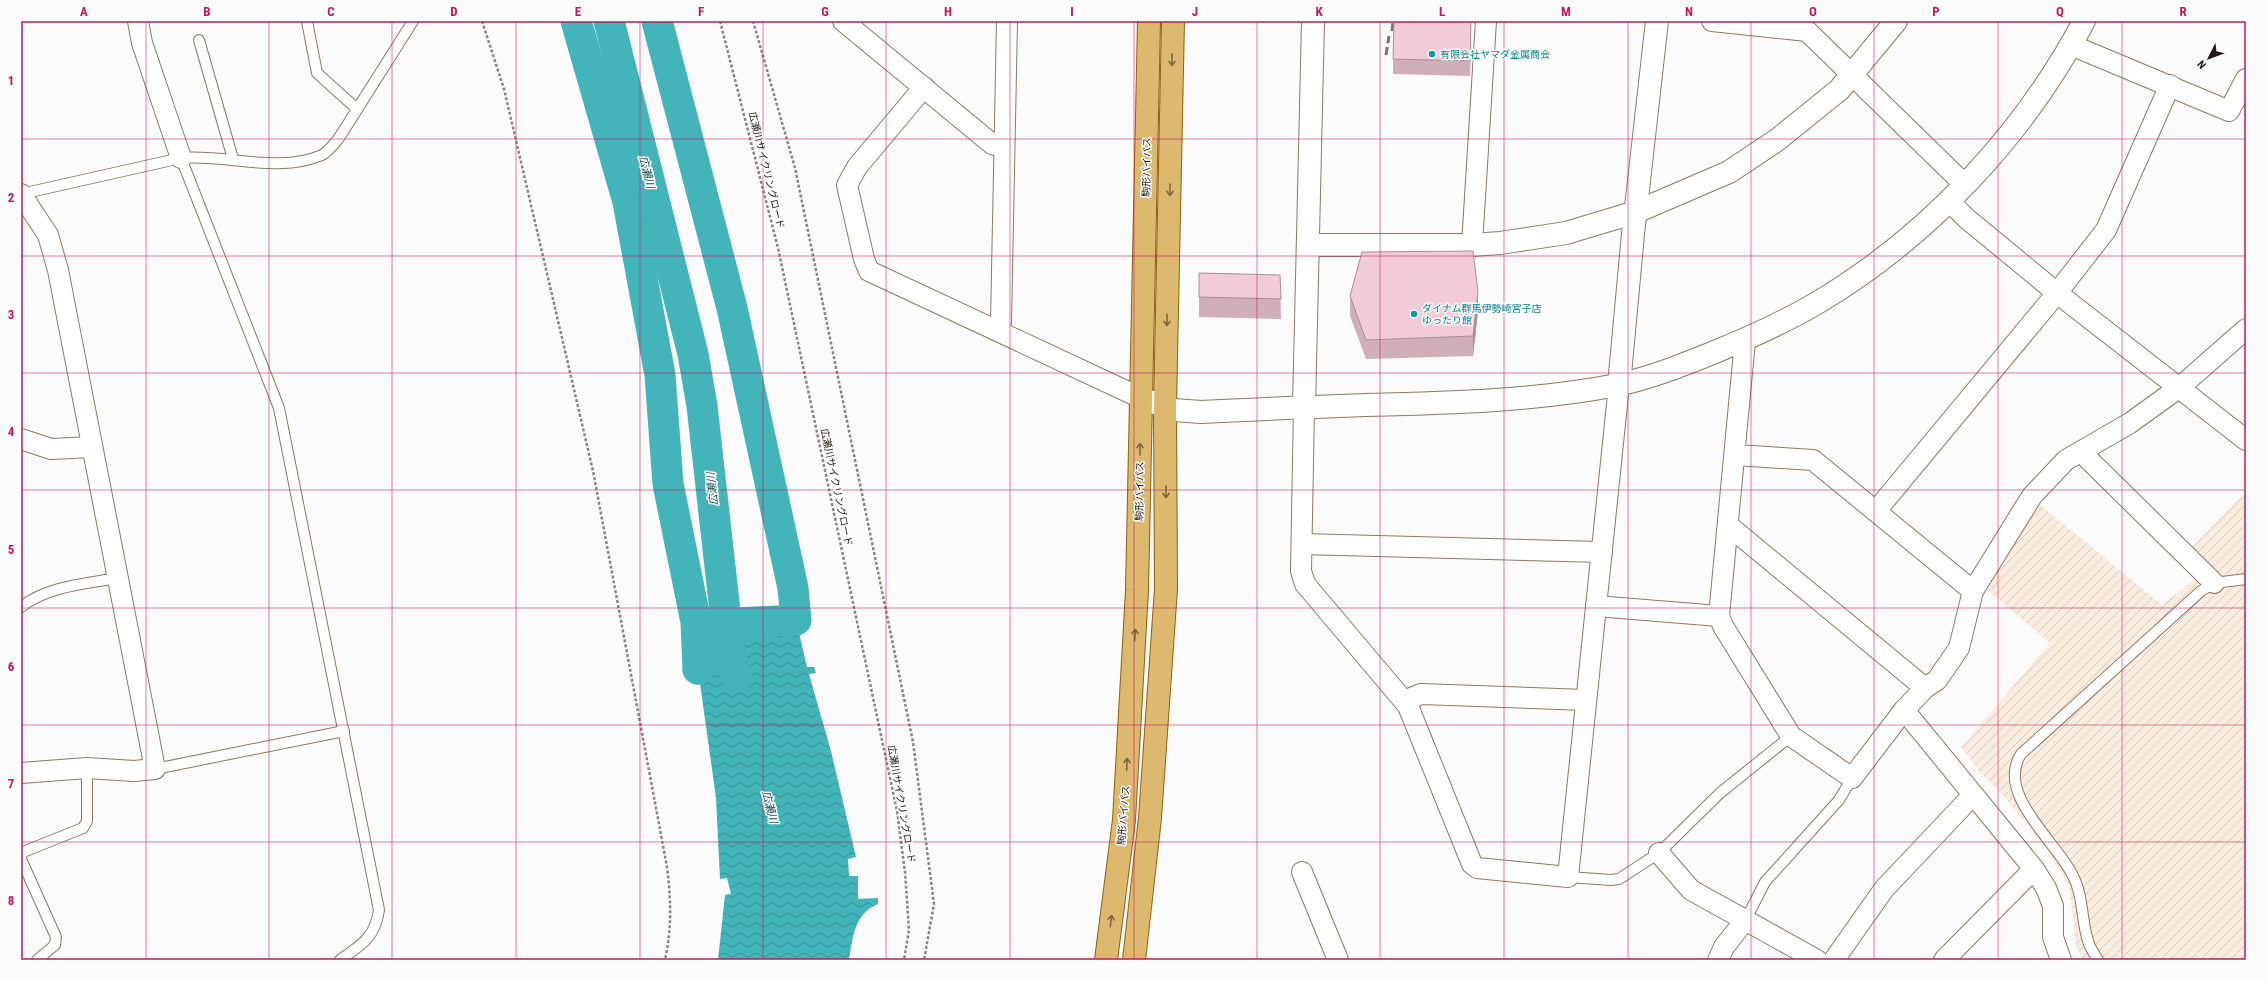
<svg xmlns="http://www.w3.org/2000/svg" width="2267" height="981" font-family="'Roboto Condensed','Noto Sans JP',sans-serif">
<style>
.industrial{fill:url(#industrial-furrows)}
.water{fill:url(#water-waves)}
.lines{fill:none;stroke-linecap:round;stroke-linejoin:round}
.river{stroke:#43b4b9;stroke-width:31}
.lane-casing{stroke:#8f7860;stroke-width:12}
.street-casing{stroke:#8f7860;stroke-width:22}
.secondary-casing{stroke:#8f7860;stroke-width:24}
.primary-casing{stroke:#8d610f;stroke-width:24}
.path{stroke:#8a8580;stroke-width:2.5;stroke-dasharray:3 2;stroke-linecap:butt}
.lane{stroke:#fff;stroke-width:10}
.street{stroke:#fff;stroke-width:20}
.secondary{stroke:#fff;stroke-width:22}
.primary{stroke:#ddb86f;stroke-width:22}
.rail{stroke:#78736c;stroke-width:3;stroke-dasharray:8 4;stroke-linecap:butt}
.wall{fill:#d0afb9}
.shaded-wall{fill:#a98e96}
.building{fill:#f2cbd7;stroke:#a98e96}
.oneway{stroke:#80683f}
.grid{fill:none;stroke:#c2185b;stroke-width:1;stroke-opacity:0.55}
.culture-dot{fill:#0f9aa8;stroke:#fbfbfb;stroke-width:1.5}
.labels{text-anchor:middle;stroke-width:3;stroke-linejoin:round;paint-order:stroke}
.culture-label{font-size:10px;fill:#0d838f;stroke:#fbfbfb;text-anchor:start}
.street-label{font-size:10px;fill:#22190f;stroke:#fbfbfb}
.water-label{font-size:11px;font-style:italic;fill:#1c4d4f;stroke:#fbfbfb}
.neatline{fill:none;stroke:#c2185b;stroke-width:1.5}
.grid-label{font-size:13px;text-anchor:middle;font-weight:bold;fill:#c2185b}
</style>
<defs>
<pattern id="industrial-furrows" width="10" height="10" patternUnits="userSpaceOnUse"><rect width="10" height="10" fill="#faede0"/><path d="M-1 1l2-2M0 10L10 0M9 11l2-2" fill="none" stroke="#d6cbbf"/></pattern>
<pattern id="water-waves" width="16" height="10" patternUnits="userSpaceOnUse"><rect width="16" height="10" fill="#43b4b9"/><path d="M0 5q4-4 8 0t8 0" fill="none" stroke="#389295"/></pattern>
</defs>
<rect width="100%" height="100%" fill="#fbfbfb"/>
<path class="industrial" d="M2246 492V960H2083L2076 946 2069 885 2047 849 2002 794 1980 772 1961 747 2050 643 1984 587 2038 503 2162 605 2209 568 2189 550Z"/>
<path class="water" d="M796 620 807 667H814L816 673 809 674 831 751 856 857 848 859 849 876H858V899L878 898V904C854 914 853 937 849 960H718L725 895 731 894 727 878 720 879 716 798 698 669 737 623Z"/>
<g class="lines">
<g class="river">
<path d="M576 21 628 202 660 375 668 484 696 622 698 669"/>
<path d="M609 21 693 354 702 406 729 647 737 677"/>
<path d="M657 21 732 308 793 588 796 620 737 623 698 669"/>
</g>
<g class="lane-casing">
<g id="lane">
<path d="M307 21 317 73 357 109"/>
<path d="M199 40 233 159"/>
<path d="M181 158 279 408 379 910C375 938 361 945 340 960"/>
<path d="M21 194 181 158C227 154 278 174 322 155 329 151 334 144 339 138L413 21"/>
<path d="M21 607C48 586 85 584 117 578"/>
<path d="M155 769 344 731"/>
<path d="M21 856 23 852 83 828 87 821V768"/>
<path d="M21 859 56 937 55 945 37 960"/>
<path d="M1568 877 1611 880 1619 879 1659 853 1720 793 1791 736"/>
<path d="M1746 919 1765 882 1839 800 1852 778"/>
<path d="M2098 960C2095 955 2091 949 2089 944 2081 922 2084 897 2073 876 2057 842 1995 794 2021 754L2201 591 2214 583 2246 579"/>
</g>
</g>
<g class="street-casing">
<g id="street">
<path d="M138 21 142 43 181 158"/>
<path d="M843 21 992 144 1004 147"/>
<path d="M1712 21 1807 31 1965 185"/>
<path d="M2071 45 2229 111 2246 79"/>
<path d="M924 87 857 167 847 185 864 259 869 271 1141 398"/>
<path d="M21 194 48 235 58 270 155 769 134 771 87 768 21 773"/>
<path d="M1949 201 1966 218 2057 293 2246 440"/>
<path d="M1472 245 1486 21"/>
<path d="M998 331 1001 322 1007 21"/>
<path d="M1745 341 1719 616 1723 626 1791 736 1852 778 1904 710 1925 688 1937 680 1959 648 1973 591 2032 496 2066 460 2130 423 2180 387 2246 329"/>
<path d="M1304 407 1301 571 1305 584 1408 706 1472 864 1477 868 1568 877 1619 385"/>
<path d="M21 439 51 449 92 447"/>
<path d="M2081 452 2214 583"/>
<path d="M1735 455 1813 460 1973 591"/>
<path d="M1876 511 2057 293 2106 230 2170 85"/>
<path d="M1729 526 1925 688"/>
<path d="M1302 544 1602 552"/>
<path d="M1596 606 1719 616"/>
<path d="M1404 701 1421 694 1586 700"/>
<path d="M1904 710 2034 869 2046 888 2053 906V937L2061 960"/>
<path d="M1659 853 1691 890 1817 960"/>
<path d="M1302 872 1338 960"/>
<path d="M1718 960 1724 947 1746 919"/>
<path d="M1834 960 1884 889 1973 795"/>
<path d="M1944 960 2034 869"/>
</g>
</g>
<g class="secondary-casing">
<g id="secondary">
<path d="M1308 245H1472L1500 243 1566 233 1636 212 1729 172 1777 140 1839 90 1896 21"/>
<path d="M1619 385 1633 234 1657 21"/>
<path d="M1141 398 1174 410 1201 412C1256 409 1311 407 1366 405 1450 403 1534 401 1617 385 1650 378 1680 366 1710 354 1747 339 1783 323 1817 303 1928 237 2024 135 2084 21"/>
<path d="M1304 407 1313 21"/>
</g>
</g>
<g class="primary-casing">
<g id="primary">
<path d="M1106 960 1124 820 1137 590 1149 21"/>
<path d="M1134 960 1150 818 1166 589 1165 406 1173 21"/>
</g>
</g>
<g class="path">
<path d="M482 21 504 89 593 471 667 867C671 899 672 928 665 960"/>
<path d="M720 21 778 248 897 811 905 872 909 930 904 960"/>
<path d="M753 21 795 168 913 742 934 904 924 960"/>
</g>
<use href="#lane" class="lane"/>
<use href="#street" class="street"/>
<use href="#secondary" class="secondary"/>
<use href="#primary" class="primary"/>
<g class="rail">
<path d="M1392 31 1393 21"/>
<path d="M1386 55 1389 36"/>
</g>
</g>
<g class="wall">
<path d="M1471 21 1470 76 1393 74V59Z"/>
<path d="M1199 273 1280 275 1281 319 1199 317Z"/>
<path d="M1350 296 1478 311 1473 356 1366 359 1350 316Z"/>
</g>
<g class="shaded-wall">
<path d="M1471 21 1470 76V61Z"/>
<path d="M1478 292V311L1473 356V336Z"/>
</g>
<g class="building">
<path d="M1394 21H1471L1470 61 1393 59Z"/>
<path d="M1473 251 1478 292 1473 336 1366 340 1350 296 1362 252Z"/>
<path d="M1199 273 1280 275 1281 299 1199 297Z"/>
</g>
<defs><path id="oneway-shaft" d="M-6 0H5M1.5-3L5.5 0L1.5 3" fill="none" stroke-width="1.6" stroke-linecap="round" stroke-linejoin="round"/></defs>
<g class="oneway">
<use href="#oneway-shaft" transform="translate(1172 60) rotate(91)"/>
<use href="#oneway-shaft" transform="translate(1170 190) rotate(91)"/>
<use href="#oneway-shaft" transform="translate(1167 320) rotate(91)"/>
<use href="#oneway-shaft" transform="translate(1140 449) rotate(-89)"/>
<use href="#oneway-shaft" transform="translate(1166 492) rotate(90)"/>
<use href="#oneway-shaft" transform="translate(1135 635) rotate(-87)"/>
<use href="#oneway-shaft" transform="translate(1127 764) rotate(-87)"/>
<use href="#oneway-shaft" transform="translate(1111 921) rotate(-83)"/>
</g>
<path class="grid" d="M146 21V960M269 21V960M392 21V960M516 21V960M640 21V960M763 21V960M886 21V960M1010 21V960M1134 21V960M1257 21V960M1380 21V960M1504 21V960M1628 21V960M1751 21V960M1874 21V960M1998 21V960M2122 21V960M21 139H2246M21 256H2246M21 373H2246M21 490H2246M21 608H2246M21 725H2246M21 842H2246"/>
<g class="culture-dot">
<circle cx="1432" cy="54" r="4"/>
<circle cx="1414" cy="314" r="4"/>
</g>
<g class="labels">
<g class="culture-label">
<text x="1440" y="58">有限会社ヤマダ金属商会</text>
<text x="1422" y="312">ダイナム群馬伊勢崎宮子店<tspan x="1422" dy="12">ゆったり館</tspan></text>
</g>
<g class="street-label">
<text transform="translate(1146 167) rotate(-89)" y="4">駒形バイパス</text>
<text transform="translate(767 170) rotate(76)" y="4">広瀬川サイクリングロード</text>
<text transform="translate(837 487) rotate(78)" y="4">広瀬川サイクリングロード</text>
<text transform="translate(1139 491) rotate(-89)" y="4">駒形バイパス</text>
<text transform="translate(902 804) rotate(80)" y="4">広瀬川サイクリングロード</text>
<text transform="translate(1123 815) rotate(-85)" y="4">駒形バイパス</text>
</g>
<g class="water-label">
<text transform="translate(647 172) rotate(76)" y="4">広瀬川</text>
<text transform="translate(712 489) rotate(-96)" y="4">広瀬川</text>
<text transform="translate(770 807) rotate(76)" y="4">広瀬川</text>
</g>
</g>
<rect width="2267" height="981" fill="none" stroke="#fbfbfb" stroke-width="44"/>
<g transform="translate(2209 58) rotate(228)" stroke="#fbfbfb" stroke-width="3" paint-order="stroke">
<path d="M0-3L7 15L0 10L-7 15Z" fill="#22190f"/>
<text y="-6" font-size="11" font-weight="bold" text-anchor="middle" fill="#22190f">N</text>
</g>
<rect x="22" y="22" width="2223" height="937" class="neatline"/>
<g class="grid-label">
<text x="84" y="16">A</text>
<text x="207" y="16">B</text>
<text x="331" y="16">C</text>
<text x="454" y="16">D</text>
<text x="578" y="16">E</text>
<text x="701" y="16">F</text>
<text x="825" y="16">G</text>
<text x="948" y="16">H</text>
<text x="1072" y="16">I</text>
<text x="1195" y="16">J</text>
<text x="1319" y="16">K</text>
<text x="1442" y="16">L</text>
<text x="1566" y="16">M</text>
<text x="1689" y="16">N</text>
<text x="1813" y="16">O</text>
<text x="1936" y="16">P</text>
<text x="2060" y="16">Q</text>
<text x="2183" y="16">R</text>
<text x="11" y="85">1</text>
<text x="11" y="202">2</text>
<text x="11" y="319">3</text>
<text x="11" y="436">4</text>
<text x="11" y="554">5</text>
<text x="11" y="671">6</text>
<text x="11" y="788">7</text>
<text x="11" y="905">8</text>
</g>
</svg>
